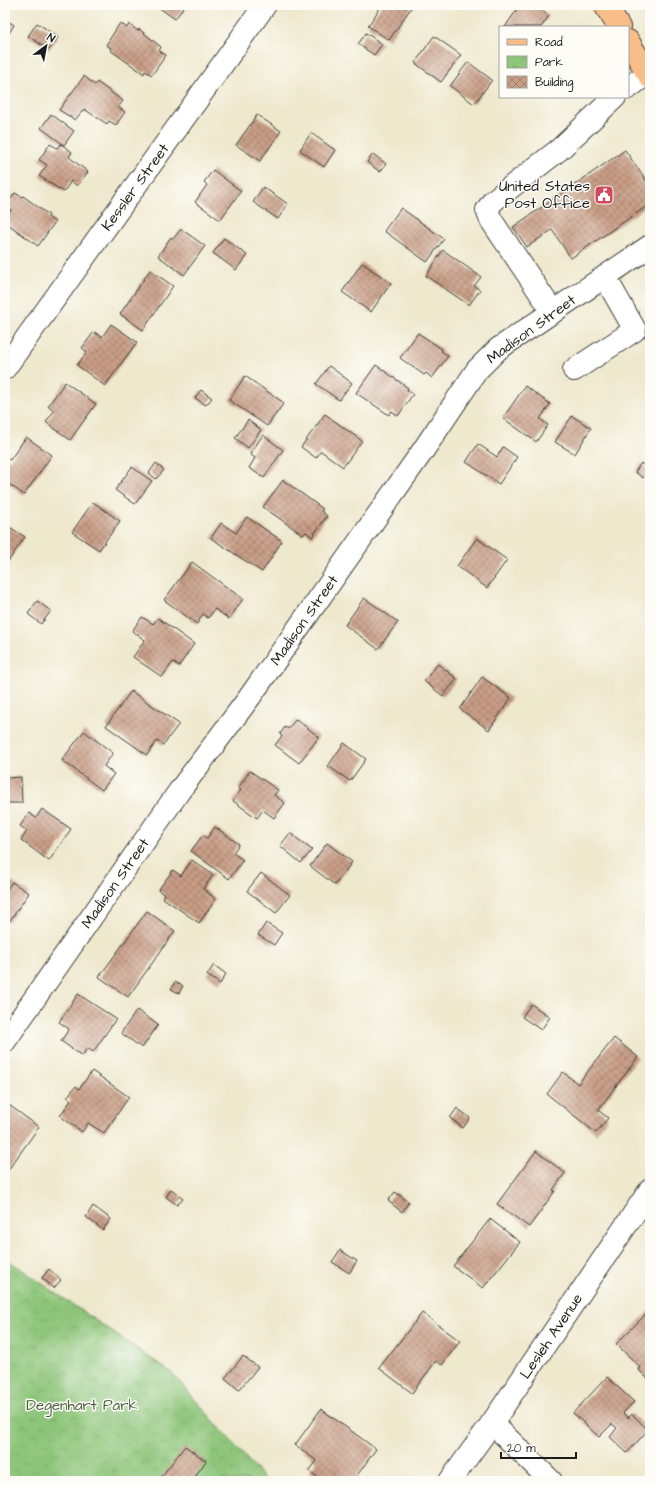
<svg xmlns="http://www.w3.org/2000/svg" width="655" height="1486" font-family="'Architects Daughter',sans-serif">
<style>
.park{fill:url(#park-crowns);stroke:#54704a}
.building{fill:url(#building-cross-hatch)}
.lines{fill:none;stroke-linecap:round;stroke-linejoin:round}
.minor-casing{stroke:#3c3b37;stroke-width:24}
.major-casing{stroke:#3c3b37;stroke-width:24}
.minor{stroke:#fff;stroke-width:22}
.major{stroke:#f8bd88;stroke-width:22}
.labels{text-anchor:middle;stroke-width:3;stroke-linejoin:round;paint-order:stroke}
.poi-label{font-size:15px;fill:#1c1c1c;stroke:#fdfcf7;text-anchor:end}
.street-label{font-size:15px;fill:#1c1c1c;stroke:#fdfcf7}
.park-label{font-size:15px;fill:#496041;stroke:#fdfcf7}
</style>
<defs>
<pattern id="park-crowns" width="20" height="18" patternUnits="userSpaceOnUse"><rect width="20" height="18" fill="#8dc579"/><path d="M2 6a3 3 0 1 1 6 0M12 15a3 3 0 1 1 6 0" fill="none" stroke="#79a968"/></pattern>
<pattern id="building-cross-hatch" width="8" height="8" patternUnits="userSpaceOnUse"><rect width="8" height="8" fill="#c99e86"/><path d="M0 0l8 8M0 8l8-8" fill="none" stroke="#a2806d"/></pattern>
</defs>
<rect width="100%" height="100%" fill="#fdfcf7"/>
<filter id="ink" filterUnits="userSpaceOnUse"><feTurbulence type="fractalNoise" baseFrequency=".025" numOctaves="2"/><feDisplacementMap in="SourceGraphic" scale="8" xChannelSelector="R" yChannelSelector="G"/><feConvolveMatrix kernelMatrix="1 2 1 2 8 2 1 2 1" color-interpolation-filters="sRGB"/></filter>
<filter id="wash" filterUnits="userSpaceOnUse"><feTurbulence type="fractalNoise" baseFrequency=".012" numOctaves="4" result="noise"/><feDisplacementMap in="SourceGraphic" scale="16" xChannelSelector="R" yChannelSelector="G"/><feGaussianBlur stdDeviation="0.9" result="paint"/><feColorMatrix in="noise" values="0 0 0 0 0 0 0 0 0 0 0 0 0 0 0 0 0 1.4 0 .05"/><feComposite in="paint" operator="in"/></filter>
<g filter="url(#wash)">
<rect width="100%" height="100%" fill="#eee8cd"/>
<path class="park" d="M5 1258 172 1373 266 1481H5Z"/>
<g id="blocks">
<g class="building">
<path d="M155 5H185L175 19Z"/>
<path d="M382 5H413L389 40 368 26Z"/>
<path d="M520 5H534L549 16 541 27H505Z"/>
<path d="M5 19 14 25 6 38H5Z"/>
<path d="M37 23 58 37 49 50 28 36Z"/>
<path d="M120 23 127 28 129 24 138 31 139 29 161 47 159 51 166 55 152 75 145 71 144 74 110 50 111 48 106 45Z"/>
<path d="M366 33 382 44 374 55 358 44Z"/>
<path d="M434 36 461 55 441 82 415 63Z"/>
<path d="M468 62 492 80 474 104 450 86Z"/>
<path d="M84 76 95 85 97 82 123 101 118 107 125 112 116 125 109 121 107 124 84 109 75 120 59 110Z"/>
<path d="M51 114 74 131 64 145 41 128Z"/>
<path d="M257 115 281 131 260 161 236 145Z"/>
<path d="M311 133 335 150 324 167 300 150Z"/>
<path d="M50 144 57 148 61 144 72 152 69 157 88 172 77 186 71 181 64 192 39 176 47 165 39 160Z"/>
<path d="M625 150 650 186V204L571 258 552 230 527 247 513 227Z"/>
<path d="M373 154 386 164 380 172 367 162Z"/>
<path d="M213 170 241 191 220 220 195 202 207 185 204 182Z"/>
<path d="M263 187 288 204 278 219 253 202Z"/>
<path d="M15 193 22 197 23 196 49 215 48 217 55 222 38 246 5 222V218L11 210 5 206Z"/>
<path d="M401 208 444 239 427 262 384 231Z"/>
<path d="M181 229 205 246 184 275 158 256 171 237 173 239Z"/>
<path d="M224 238 247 255 236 270 213 253Z"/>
<path d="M443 250 481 277 474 286 480 290 469 305 426 276Z"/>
<path d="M362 263 391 283 371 312 342 292Z"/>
<path d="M150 270 173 286 143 330 120 314Z"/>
<path d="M111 324 137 342 105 386 77 365 87 352 82 348 94 332 102 337Z"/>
<path d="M418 333 442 349 441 351 448 356 432 378 426 373 424 375 400 358Z"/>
<path d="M376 365 408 388 407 390 413 394 398 416 392 411 389 415 356 393Z"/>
<path d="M329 366 352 383 339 400 316 384Z"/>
<path d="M245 376 284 403 267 426 229 400Z"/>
<path d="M65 382 96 404 70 440 46 422 54 411 48 406Z"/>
<path d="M525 386 550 404 540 419 548 425 536 442 503 418Z"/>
<path d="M201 390 212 398 206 405 195 398Z"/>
<path d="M325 414 362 441 343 467 321 451 316 458 301 447Z"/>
<path d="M572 416 591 428 575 454 555 442Z"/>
<path d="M248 420 261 430 248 448 235 438Z"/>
<path d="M263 435 283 450 264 478 249 468 255 458 250 454Z"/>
<path d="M26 437 52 455 24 495 5 481V457L10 460Z"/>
<path d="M478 444 497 457 503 447 517 457 499 484 466 462Z"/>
<path d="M156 463 164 470 156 479 149 473Z"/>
<path d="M641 463 650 470 643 478 635 472Z"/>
<path d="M132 467 152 481 135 504 115 490Z"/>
<path d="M283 480 323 509 321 511 327 516 312 537 306 532 303 535 263 507Z"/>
<path d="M93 502 120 521 99 550 72 532Z"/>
<path d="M247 517 282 541 262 572 211 538 221 523 236 533Z"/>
<path d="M5 524 25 537 5 566Z"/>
<path d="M477 538 507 560 487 588 457 566Z"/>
<path d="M192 562 243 599 229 619 215 609 208 618 203 614 197 624 164 600Z"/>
<path d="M364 598 398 622 378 649 345 625Z"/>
<path d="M37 601 51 611 41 624 28 614Z"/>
<path d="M142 617 153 624 158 618 194 644 179 666 173 662 162 677 133 657 145 640 132 631Z"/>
<path d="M438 664 457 679 443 696 424 681Z"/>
<path d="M482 677 511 698 489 730 460 709Z"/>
<path d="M131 691 179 724 163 745 157 741 147 755 106 726Z"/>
<path d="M296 719 319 737 299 763 275 745 282 736 280 734 285 727 288 729Z"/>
<path d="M84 731 113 753 104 766 114 774 102 790 62 760Z"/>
<path d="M344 743 366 759 350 781 328 766Z"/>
<path d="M250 771 278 790 274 795 285 803 274 818 263 810 257 818 233 801 241 790 238 788Z"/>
<path d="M21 777 22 803H5V778Z"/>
<path d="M42 809 71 829 49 861 21 840 27 831 20 826 29 813 36 818Z"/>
<path d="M215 827 239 844 233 853 243 860 229 879 191 851 203 835 207 838Z"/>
<path d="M290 833 312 850 301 863 280 846Z"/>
<path d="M327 843 352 862 335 885 310 866Z"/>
<path d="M192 860 213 875 203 889 216 899 199 923 163 898 165 895 158 890 173 870 181 876Z"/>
<path d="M261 873 290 895 276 913 247 891Z"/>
<path d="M12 882 29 893 9 922 5 920V892Z"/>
<path d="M147 911 175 931 128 997 99 977Z"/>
<path d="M266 923 282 933 274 945 258 935Z"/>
<path d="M214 965 226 974 220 984 207 975Z"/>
<path d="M175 982 183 986 179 993 171 989Z"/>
<path d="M78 994 116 1019 93 1052 87 1048 82 1056 61 1041 69 1029 59 1022Z"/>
<path d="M531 1004 550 1017 541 1030 522 1017Z"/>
<path d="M137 1010 158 1025 142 1048 121 1033Z"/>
<path d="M614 1038 638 1057 598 1110 608 1118 596 1133 547 1094 563 1072 578 1084Z"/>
<path d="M92 1071 129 1097 104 1133 88 1123 82 1132 60 1116 71 1100 67 1097 76 1086 79 1089Z"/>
<path d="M9 1105 39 1127 8 1170 5 1168V1110Z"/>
<path d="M457 1108 470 1118 463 1128 450 1118Z"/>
<path d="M536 1151 565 1173 553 1190 555 1191 529 1227 497 1204Z"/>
<path d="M171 1189 183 1198 177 1205 166 1197Z"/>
<path d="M395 1192 409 1202 402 1212 388 1201Z"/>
<path d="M93 1206 111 1219 103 1230 86 1217Z"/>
<path d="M490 1219 520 1242 483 1288 453 1266Z"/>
<path d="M340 1250 357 1261 349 1273 332 1262Z"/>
<path d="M49 1269 61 1280 54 1288 42 1278Z"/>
<path d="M650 1310V1381L638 1369 640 1367 616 1344Z"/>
<path d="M422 1313 460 1341 442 1365 436 1361 412 1393 379 1368Z"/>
<path d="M243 1356 258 1367 239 1390 225 1378Z"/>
<path d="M607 1377 634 1402 623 1413 628 1418 632 1414 648 1430 627 1453 610 1437 617 1428 612 1424 599 1437 573 1413Z"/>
<path d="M321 1409 376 1449 353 1481H340L334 1477 331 1481H323L309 1471 317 1461 295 1445Z"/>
<path d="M185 1446 206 1461 192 1481H158Z"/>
</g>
</g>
</g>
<g filter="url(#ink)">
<use href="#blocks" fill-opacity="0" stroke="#3c3b37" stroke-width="1"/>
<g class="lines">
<g class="minor-casing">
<g id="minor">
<path d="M628 88 648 73"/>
<path d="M553 312 491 220 487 210 493 201 560 149 615 97"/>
<path d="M5 368 265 5"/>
<path d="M574 370 635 330 605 277"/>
<path d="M5 1041 180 790 249 698 422 452 477 370 498 349 650 246"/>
<path d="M492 1423 551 1481"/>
<path d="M450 1481 492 1423 650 1190"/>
</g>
</g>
<g class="major-casing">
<g id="major">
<path d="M605 5 619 27"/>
<path d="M628 41 650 77"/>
</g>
</g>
<use href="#minor" class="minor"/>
<use href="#major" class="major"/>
</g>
</g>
<defs>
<g id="civic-square" transform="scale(1)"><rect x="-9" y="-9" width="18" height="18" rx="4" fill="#d1495b" stroke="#fdfcf7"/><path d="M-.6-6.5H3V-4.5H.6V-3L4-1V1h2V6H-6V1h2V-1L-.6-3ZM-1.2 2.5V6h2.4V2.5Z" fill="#fff"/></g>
</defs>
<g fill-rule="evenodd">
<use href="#civic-square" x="604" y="195"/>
</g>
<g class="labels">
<g class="poi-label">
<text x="590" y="191">United States<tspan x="590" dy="17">Post Office</tspan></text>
</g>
<g class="street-label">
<text transform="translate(135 187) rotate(-54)" y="5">Kessler Street</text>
<text transform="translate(531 329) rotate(-36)" y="5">Madison Street</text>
<text transform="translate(304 620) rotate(-55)" y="5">Madison Street</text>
<text transform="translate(115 883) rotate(-55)" y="5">Madison Street</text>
<text transform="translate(551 1336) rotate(-56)" y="5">Lesleh Avenue</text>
</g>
<g class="park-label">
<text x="82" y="1410">Degenhart Park</text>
</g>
</g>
<rect width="655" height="1486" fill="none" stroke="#fdfcf7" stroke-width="20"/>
<rect x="499" y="26" width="130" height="72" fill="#fdfcf7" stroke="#a3a29f"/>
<rect x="507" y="39" width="20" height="6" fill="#f8bd88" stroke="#a3a29f"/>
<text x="535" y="46" font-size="12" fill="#1c1c1c">Road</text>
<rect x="507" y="56" width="20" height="12" fill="url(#park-crowns)" stroke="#a3a29f"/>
<text x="535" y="66" font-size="12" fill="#1c1c1c">Park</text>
<rect x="507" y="76" width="20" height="12" fill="url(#building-cross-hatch)" stroke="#a3a29f"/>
<text x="535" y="86" font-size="12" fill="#1c1c1c">Building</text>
<g transform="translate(46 46) rotate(32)" stroke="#fdfcf7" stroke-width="3" paint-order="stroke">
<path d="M0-3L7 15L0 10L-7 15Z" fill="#1c1c1c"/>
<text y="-6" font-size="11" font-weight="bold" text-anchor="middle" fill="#1c1c1c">N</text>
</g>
<path d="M501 1452v6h75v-6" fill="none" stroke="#1c1c1c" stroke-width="2"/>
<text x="507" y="1452" font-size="12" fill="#1c1c1c" stroke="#fdfcf7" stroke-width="3" paint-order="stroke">20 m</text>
</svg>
